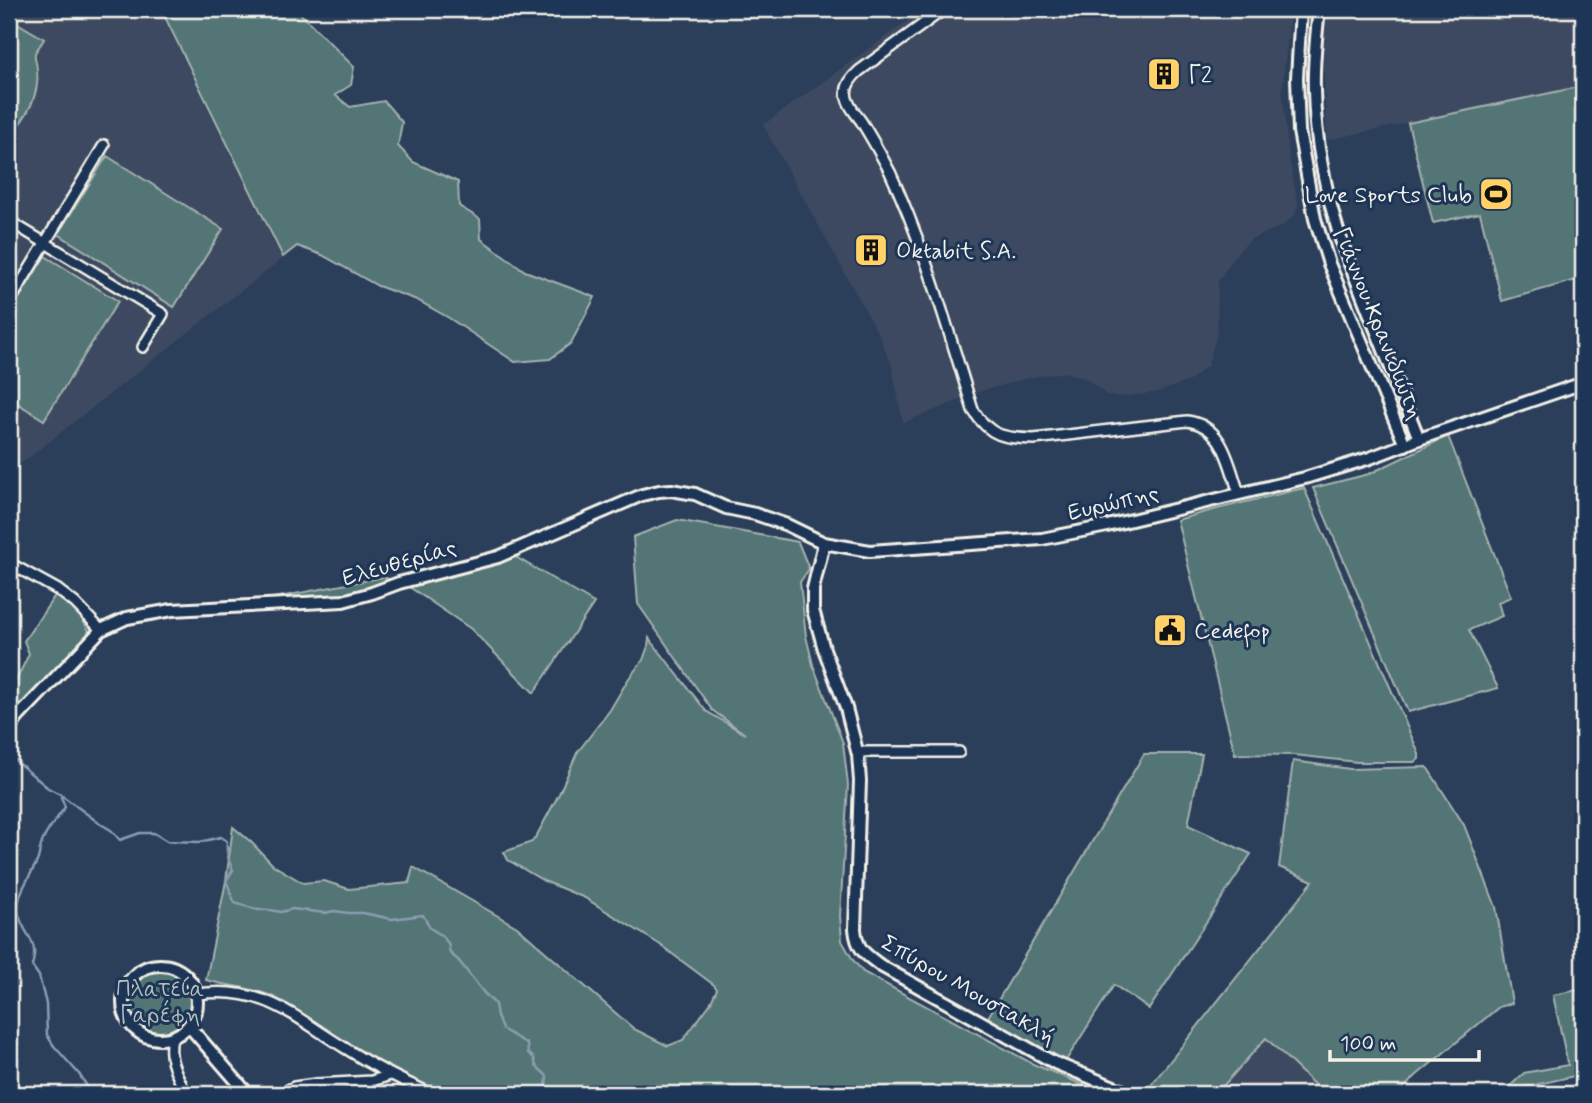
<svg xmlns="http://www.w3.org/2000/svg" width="1592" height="1103" font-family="Mynerve,sans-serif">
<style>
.built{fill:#3c4a60}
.green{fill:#537474;stroke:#a4b2ae;stroke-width:2}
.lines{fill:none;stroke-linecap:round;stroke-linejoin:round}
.stream{stroke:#8a9db0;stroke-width:2.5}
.minor-casing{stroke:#f4f1e8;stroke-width:14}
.tertiary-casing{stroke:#f4f1e8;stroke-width:16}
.minor{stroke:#1d3557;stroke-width:9}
.tertiary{stroke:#1d3557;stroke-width:10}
.labels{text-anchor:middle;stroke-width:6;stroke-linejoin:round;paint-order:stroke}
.poi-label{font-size:23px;fill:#f4f1e8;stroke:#1d3557;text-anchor:start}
.street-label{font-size:23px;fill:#f4f1e8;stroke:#1d3557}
.park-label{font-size:23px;fill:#b4bfba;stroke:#1d3557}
</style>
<rect width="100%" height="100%" fill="#2b3f5b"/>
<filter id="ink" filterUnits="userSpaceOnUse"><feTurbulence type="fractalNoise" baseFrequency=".0143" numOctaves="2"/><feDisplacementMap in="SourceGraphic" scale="14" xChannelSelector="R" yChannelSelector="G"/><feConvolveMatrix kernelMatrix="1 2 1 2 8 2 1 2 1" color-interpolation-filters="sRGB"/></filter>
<g filter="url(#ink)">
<g class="built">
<path d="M9 9H159L282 259 9 473Z"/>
<path d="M924 9H1291L1282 90 1289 158 1298 204 1295 214 1284 225 1251 239 1236 254 1218 281 1217 333 1208 365 1191 380 1158 392 1120 397 1107 395 1085 378 1065 372 1032 377 984 390 903 423 892 366 879 335 763 125Z"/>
<path d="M1327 9H1583V86L1327 140 1324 75V31Z"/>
<path d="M1266 1037 1324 1094H1216Z"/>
</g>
<g class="green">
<path d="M161 9H296L354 67 351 85 335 95 350 107 384 101 402 122 398 146 413 162 458 182 459 206 480 219 481 239 525 271 595 297 571 343 550 359 515 362 449 318 417 300 378 286 322 255 297 246 283 257Z"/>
<path d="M9 18 44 39C42 43 37 49 35 53 34 58 37 64 37 70 40 94 27 119 9 135Z"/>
<path d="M1583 86V278L1502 301 1480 213 1433 223 1408 123Z"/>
<path d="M107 156 223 229 174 307 58 234Z"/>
<path d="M45 256 118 301 44 420 9 398V315Z"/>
<path d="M1448 436 1511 597 1498 602 1502 616 1469 630 1498 688 1408 712 1313 488 1369 474Z"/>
<path d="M1304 488 1419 754V759L1415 762H1357L1294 755 1235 754 1177 520 1213 510Z"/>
<path d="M677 520 798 542 809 569 800 582 806 636 813 665 843 743 848 785 840 916 842 941 853 960 863 972 1033 1064 1105 1094H442C408 1078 375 1061 342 1041 318 1025 296 1007 269 995 249 987 227 986 206 980L226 881 233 827 251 842 273 865 303 883 324 881 349 889 409 883 413 867 517 927 634 1029 668 1046 683 1040 710 1004 717 989 714 985 659 944 585 898 544 881 508 860 504 852 532 842 537 835 559 794 577 753 610 710 629 678 643 660 648 646 649 638 706 711 745 734 712 710 638 604 633 537Z"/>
<path d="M514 556 594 603 534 693 471 629 405 584 465 571Z"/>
<path d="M384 577 392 581 363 592 329 598 242 604Z"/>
<path d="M56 594C69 604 82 616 89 631L86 638 25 701 9 720V695L29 654 24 641Z"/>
<path d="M1144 754H1202L1188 825 1251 854 1149 1009 1114 985 1065 1062 987 1019Z"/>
<path d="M1293 761 1350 769 1427 767 1464 825 1496 907 1512 1003 1499 1007 1417 1075 1397 1094H1324L1266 1038 1216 1094H1144L1313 881 1279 867Z"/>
<circle cx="160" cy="1001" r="33"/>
<path d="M1583 989V1074L1504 1092 1524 1073 1568 1065 1553 995Z"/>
</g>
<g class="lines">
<g class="stream">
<path d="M9 755 48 788 60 794 99 823 111 830 120 840 140 833H154L167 841 200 842 221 837 227 841C226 853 228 860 233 870L226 881C230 888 231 895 235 903L258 910H270L281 912 292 909 325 913 334 911 349 913H363L392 919 423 915 430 928 441 935 448 943 450 953 459 961 484 993 495 1004 497 1016 502 1029 527 1044 528 1053 534 1058 536 1066 547 1076 546 1088 556 1094 573 1092 572 1094"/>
<path d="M61 797 65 807C58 818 49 827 44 838 40 845 40 852 38 859 31 877 14 895 19 915 24 936 40 940 32 966L39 976 46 1004 47 1035 54 1046 79 1074 92 1094"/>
</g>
<g class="minor-casing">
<g id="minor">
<path d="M944 9 859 71C851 78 844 87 847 98 849 107 856 114 861 121 871 137 881 155 890 172 925 248 948 330 973 410 990 437 1004 438 1034 439L1187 421C1224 426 1228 462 1239 493"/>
<path d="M9 221 163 314 143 347"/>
<path d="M9 303 104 145"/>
<path d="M9 563 58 590 75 603 101 630"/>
<path d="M857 752H959"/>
<path d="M197 994C263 985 293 1016 345 1048 373 1066 402 1081 432 1094"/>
<path d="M172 1037C167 1060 177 1074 186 1094"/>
<path d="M280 1094 294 1087 316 1084 372 1081 390 1075"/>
</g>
</g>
<g class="tertiary-casing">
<g id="tertiary">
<path d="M1301 9 1297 78 1299 131 1315 219 1329 264 1405 445"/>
<path d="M1319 9C1316 36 1313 63 1314 90 1315 144 1327 199 1344 249L1419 439"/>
<path d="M824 543 813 589V610L824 649 846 708 858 755 860 781 855 929C857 950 865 954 881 966L1055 1063 1131 1094"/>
<path d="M9 729 18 717 101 630 127 618 172 610 343 601 372 593 399 583 498 557 642 495 659 491 671 490 695 494 726 508 755 514 787 525 824 543 870 551 1042 539 1107 526 1305 478 1370 458 1419 439 1583 383"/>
<circle cx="160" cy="1002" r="37"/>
<path d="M189 1026 248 1094"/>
</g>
</g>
<use href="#minor" class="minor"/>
<use href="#tertiary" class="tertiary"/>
</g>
</g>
<defs>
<g id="building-square" transform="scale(1.75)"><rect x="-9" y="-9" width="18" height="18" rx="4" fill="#ffd166" stroke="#1d3557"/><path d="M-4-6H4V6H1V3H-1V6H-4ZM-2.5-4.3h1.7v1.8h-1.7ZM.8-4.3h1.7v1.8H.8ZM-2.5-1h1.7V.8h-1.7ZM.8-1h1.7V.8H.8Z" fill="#111"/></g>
<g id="stadium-square" transform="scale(1.75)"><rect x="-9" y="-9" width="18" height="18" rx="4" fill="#ffd166" stroke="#1d3557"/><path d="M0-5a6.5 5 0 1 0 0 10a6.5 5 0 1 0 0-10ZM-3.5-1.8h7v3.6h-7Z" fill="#111"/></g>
<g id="civic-square" transform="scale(1.75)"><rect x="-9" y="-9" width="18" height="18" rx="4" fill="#ffd166" stroke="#1d3557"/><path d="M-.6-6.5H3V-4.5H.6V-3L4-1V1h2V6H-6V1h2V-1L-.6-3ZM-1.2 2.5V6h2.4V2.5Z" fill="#111"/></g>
</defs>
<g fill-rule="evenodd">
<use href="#building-square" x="1164" y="74"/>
<use href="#stadium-square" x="1496" y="194"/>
<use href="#building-square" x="871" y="250"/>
<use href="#civic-square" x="1170" y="630"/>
</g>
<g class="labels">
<g class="poi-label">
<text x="1188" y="82">Γ2</text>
<text x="1472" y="202" text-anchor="end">Love Sports Club</text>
<text x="896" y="258">Oktabit S.A.</text>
<text x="1194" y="638">Cedefop</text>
</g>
<g class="street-label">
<text transform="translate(1379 323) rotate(68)" y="8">Γιάννου Κρανιδιώτη</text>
<text transform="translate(1113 502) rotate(-13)" y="8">Ευρώπης</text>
<text transform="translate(399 562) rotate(-16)" y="8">Ελευθερίας</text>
<text transform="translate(969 989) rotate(30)" y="8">Σπύρου Μουστακλή</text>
</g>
<g class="park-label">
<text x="160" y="996">Πλατεία<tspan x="160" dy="26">Γαρέφη</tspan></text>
</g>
</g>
<rect width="1592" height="1103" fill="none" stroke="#1d3557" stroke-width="35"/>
<rect x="18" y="18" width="1557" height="1068" fill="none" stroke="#f4f1e8" stroke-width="2.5" filter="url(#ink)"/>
<path d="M1330 1050v10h149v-10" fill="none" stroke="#f4f1e8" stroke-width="3.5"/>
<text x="1340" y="1050" font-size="21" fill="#f4f1e8" stroke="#1d3557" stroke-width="5" paint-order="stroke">100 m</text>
</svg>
